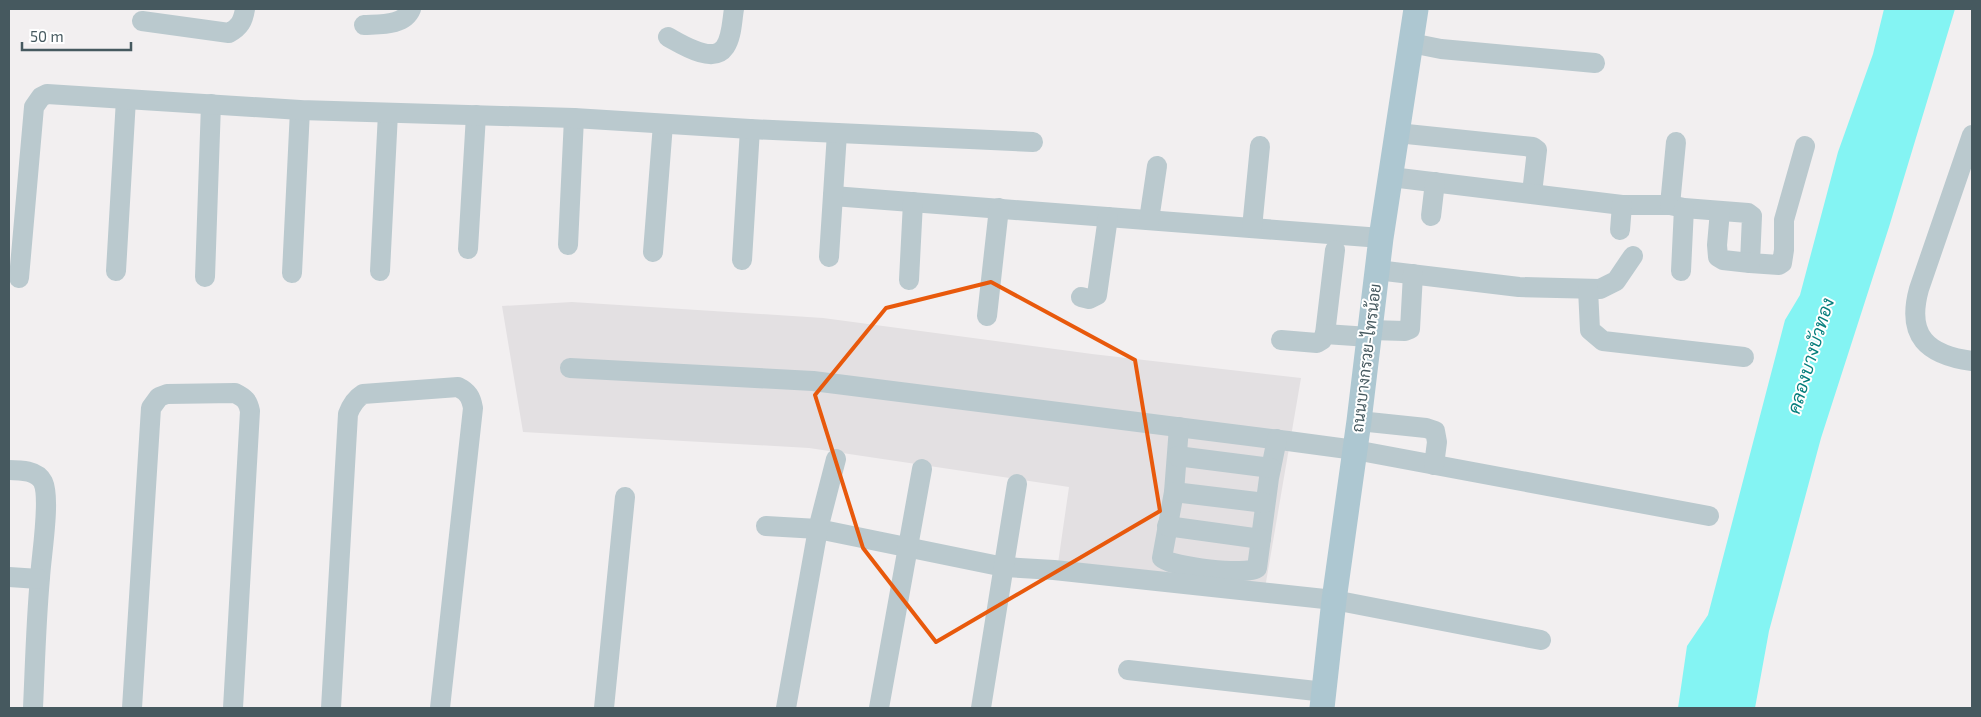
<svg xmlns="http://www.w3.org/2000/svg" width="1981" height="717" font-family="'Exo 2',Sarabun,sans-serif">
<style>
.education{fill:#e3e0e2}
.water{fill:#84f4f3}
.lines{fill:none;stroke-linecap:round;stroke-linejoin:round}
.minor{stroke:#bac9ce;stroke-width:20}
.major{stroke:#adc7d1;stroke-width:25}
.marked{fill:none;stroke:#e8590c;stroke-width:4;stroke-linejoin:round}
.labels{text-anchor:middle;stroke-width:4;stroke-linejoin:round;paint-order:stroke}
.street-label{font-size:16px;fill:#46595f;stroke:#fff}
.water-label{font-size:18px;font-style:italic;fill:#067e7c;stroke:#fff}
</style>
<rect width="100%" height="100%" fill="#f2eff0"/>
<path class="education" d="M572 302 823 318 1092 354 1301 378 1264 594 1056 577 1069 487 809 448 523 432 502 306Z"/>
<path class="water" d="M1884 9H1955L1889 227 1821 438 1769 631 1755 708H1678L1687 646 1708 615 1785 320 1800 295 1838 152 1873 54Z"/>
<g class="lines">
<g class="minor">
<path d="M142 21 229 33C240 27 243 21 245 9"/>
<path d="M364 25C380 24 404 26 411 9"/>
<path d="M668 37C681 44 713 65 725 47 732 37 732 20 734 9"/>
<path d="M1411 43 1441 49 1595 63"/>
<path d="M1397 133 1533 147 1537 150 1532 193"/>
<path d="M1972 135 1919 289C1906 336 1927 355 1972 361"/>
<path d="M1391 177 1622 205H1670L1684 208 1748 213 1752 216 1750 263 1779 265 1782 263 1784 250V220L1805 146"/>
<path d="M833 196 1381 238"/>
<path d="M1670 205 1676 142"/>
<path d="M1720 211 1717 245 1718 257 1723 260 1750 263"/>
<path d="M1431 216 1435 182"/>
<path d="M1149 220 1157 166"/>
<path d="M1252 228 1260 146"/>
<path d="M1620 230 1622 205"/>
<path d="M568 245 574 118"/>
<path d="M468 249 476 115"/>
<path d="M653 252 663 124"/>
<path d="M829 257 837 133"/>
<path d="M742 260 750 129"/>
<path d="M1377 270 1519 287 1600 289 1616 281 1633 256"/>
<path d="M116 271 126 99"/>
<path d="M380 271 388 113"/>
<path d="M1681 271 1684 208"/>
<path d="M292 273 300 110"/>
<path d="M205 277 211 104"/>
<path d="M19 278 34 107 41 97 47 94 300 110 574 118 750 129 1033 142"/>
<path d="M909 280 913 202"/>
<path d="M1588 289 1590 330 1603 341 1744 357"/>
<path d="M1081 297 1089 299 1097 295 1108 217"/>
<path d="M987 316 999 208"/>
<path d="M1370 330 1405 331 1410 329 1413 274"/>
<path d="M1325 334 1335 250"/>
<path d="M1281 340 1317 343 1322 340 1325 334 1369 337"/>
<path d="M570 368 813 381 1288 441 1355 450 1709 516"/>
<path d="M1359 421 1426 428 1435 431 1437 442 1434 465"/>
<path d="M1179 427 1174 492 1162 558C1171 567 1248 576 1257 568L1269 478 1277 439"/>
<path d="M1177 456 1271 468"/>
<path d="M9 470C20 470 37 470 43 482 51 499 41 557 40 578 36 621 35 665 33 708"/>
<path d="M1174 492 1265 503"/>
<path d="M766 526 818 529 1004 567 1054 570 1334 600 1541 640"/>
<path d="M1167 526 1261 539"/>
<path d="M9 577 39 579"/>
<path d="M1128 670 1325 692"/>
<path d="M132 708 151 408 159 397 167 394 235 393C245 398 248 401 250 411L233 708"/>
<path d="M331 708 348 414C351 406 355 399 363 394L458 387C468 392 471 397 473 408L440 708"/>
<path d="M604 708 625 497"/>
<path d="M786 708 818 529 836 459"/>
<path d="M879 708 922 469"/>
<path d="M981 708 1017 484"/>
</g>
<path class="major" d="M1322 708 1334 600 1359 421 1381 238 1416 9"/>
</g>
<path class="marked" d="M991 282 1135 360 1160 511 936 642 863 548 815 395 886 308Z"/>
<g class="labels">
<g class="street-label">
<text transform="translate(1366 358) rotate(-83)" y="6">ถนนบางกรวย-ไทรน้อย</text>
</g>
<g class="water-label">
<text transform="translate(1811 356) rotate(-73)" y="6">คลองบางบัวทอง</text>
</g>
</g>
<rect width="1981" height="717" fill="none" stroke="#46595f" stroke-width="20"/>
<path d="M22 42v8h109v-8" fill="none" stroke="#46595f" stroke-width="2.5"/>
<text x="30" y="42" font-size="15" fill="#46595f" stroke="#ffffff" stroke-width="4" paint-order="stroke">50 m</text>
</svg>
